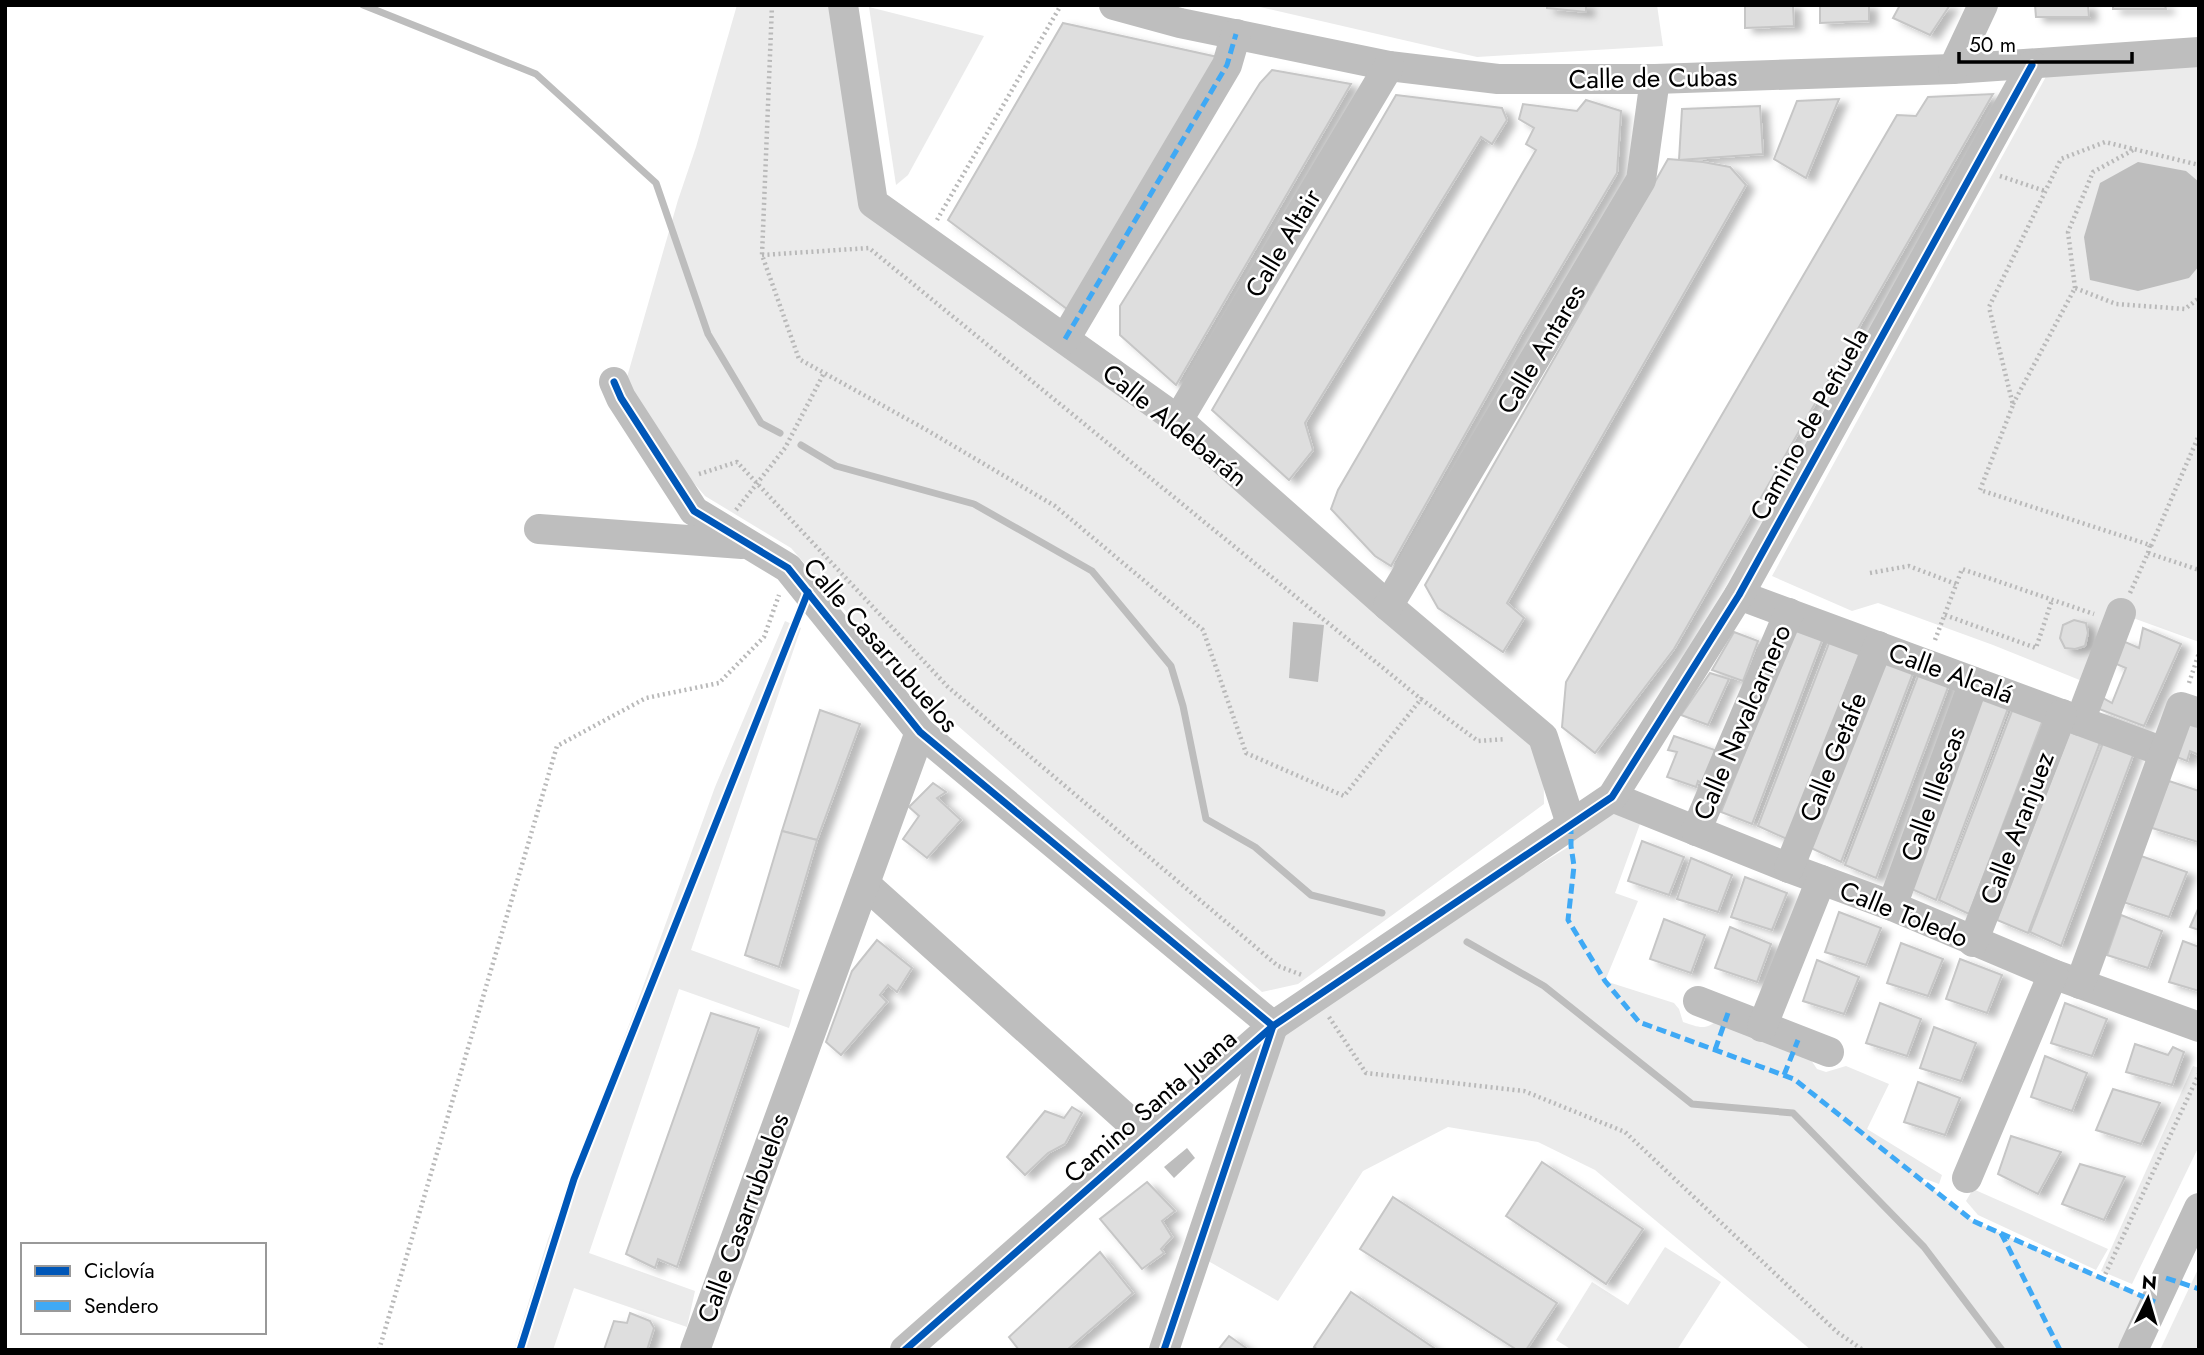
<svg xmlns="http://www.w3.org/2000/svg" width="2204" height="1355" font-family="Jost,sans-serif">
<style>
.green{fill:#ebebeb}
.water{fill:#bdbdbd}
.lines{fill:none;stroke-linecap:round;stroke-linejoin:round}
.stream{stroke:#bdbdbd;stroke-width:7}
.building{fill:#dedede;stroke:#c6c6c6;stroke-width:2;filter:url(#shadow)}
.path{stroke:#b9b9b9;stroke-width:4.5;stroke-dasharray:2 3.5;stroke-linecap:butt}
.minor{stroke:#bebebe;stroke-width:30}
.quiet{stroke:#3fa9f5;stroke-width:5;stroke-dasharray:10 5;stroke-linecap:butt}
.cycleway-casing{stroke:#fff;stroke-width:11}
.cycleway{stroke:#0057b8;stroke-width:7}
.labels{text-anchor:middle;stroke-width:5;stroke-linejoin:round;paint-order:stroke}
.street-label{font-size:26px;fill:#000;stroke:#fff}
</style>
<defs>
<filter id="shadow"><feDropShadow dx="8" dy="4.5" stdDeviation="3.5" flood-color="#0004"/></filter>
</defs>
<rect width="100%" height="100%" fill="#fff"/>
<g class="green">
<path d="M737 5H843L873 203 1178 420 1543 737 1544 804 1298 984 1262 992 957 725 922 699 791 548 705 496 621 398 678 200 696 147Z"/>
<path d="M1251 5H1657L1663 46 1477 57Z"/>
<path d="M869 7 984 36 908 175 896 185Z"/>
<path d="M2199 57V642L2122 614 2087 683 1993 645 1878 603 1852 611 1772 576 2054 62Z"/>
<path d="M785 621 801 628 691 950 800 990 789 1028 679 989 589 1253 695 1291 687 1327 574 1288 553 1350H514L548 1239 632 1017 715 787Z"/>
<path d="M1612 797 1645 810 1615 893 1638 901 1605 981 1674 1003 1679 1009 1683 1022C1699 1027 1704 1031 1718 1020L1807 1054 1817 1069 1826 1072 1846 1066 1889 1084 1867 1129 1942 1175 1939 1184 1915 1175 1973 1221 2146 1298 2121 1350H1811L1595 1170 1538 1142 1448 1127 1363 1171 1278 1301 1196 1254 1273 1026 1570 846 1571 824Z"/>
<path d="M2193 1066 2199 1068V1146L2132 1284 2101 1271Z"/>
<path d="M1973 1189 2108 1249 2096 1270 1978 1215 1966 1201Z"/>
<path d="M1665 1247 1721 1282 1677 1350H1572L1556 1340 1592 1282 1628 1305Z"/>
<path d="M2199 1267V1350H2160Z"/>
</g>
<g class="water">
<path d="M2138 162 2186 171 2199 182V266L2189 278 2138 291 2090 280 2084 237 2100 183Z"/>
<path d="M1293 622 1324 625 1318 682 1289 678Z"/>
<path d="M1187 1148 1195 1158 1174 1178 1164 1167Z"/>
</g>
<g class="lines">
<g class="stream">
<path d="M363 5 536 74 656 183 708 334 761 423 780 433"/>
<path d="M801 445 836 466 974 504 1092 571 1171 666 1183 706 1206 819 1255 847 1311 895 1382 913"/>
<path d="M1467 942 1544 986 1692 1104 1793 1113 1924 1247 2002 1350"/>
</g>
</g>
<g class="building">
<path d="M1547 5H1586V12L1547 8Z"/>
<path d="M1745 5H1793L1794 26 1745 28Z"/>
<path d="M1820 5H1869V21L1820 23Z"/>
<path d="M1900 5H1950L1930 35 1893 18Z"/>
<path d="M2035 5H2088L2089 17H2036Z"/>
<path d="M2113 5H2165L2166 9H2113Z"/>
<path d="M1063 23 1222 58 1071 312 948 220Z"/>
<path d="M1272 70 1351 84 1176 385 1120 335V306L1260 83Z"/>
<path d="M1993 94 1674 649 1595 753 1562 727 1566 682 1897 115 1916 116 1928 97Z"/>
<path d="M1396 95 1502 108 1507 120 1492 144 1481 137 1305 423 1313 450 1289 480 1212 410Z"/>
<path d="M1839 99 1806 178 1774 159 1797 101Z"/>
<path d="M1586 100 1621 111 1617 173 1521 335 1391 566 1375 556 1331 509 1338 490 1536 150 1526 144 1534 128 1519 119 1523 104 1577 111Z"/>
<path d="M1760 106 1763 154 1679 160 1682 109Z"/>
<path d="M1668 159 1703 162 1730 167 1746 185 1507 603 1524 618 1503 652 1438 608 1425 585Z"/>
<path d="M1798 620 1826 630 1752 824 1721 812Z"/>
<path d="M2074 620 2086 623 2088 633 2085 646 2075 649 2065 648 2060 638 2063 625Z"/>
<path d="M2143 628 2181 644 2144 726 2099 709 2103 698 2112 703 2126 668 2114 663 2123 641 2139 648Z"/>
<path d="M1734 632 1758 641 1743 681 1712 670Z"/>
<path d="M1833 633 1863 644 1789 840 1758 826Z"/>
<path d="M1886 654 1916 665 1841 862 1811 848Z"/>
<path d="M1920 671 1950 682 1876 878 1845 865Z"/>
<path d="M1710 673 1729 679 1708 725 1681 715Z"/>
<path d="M1980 692 2010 703 1936 900 1905 886Z"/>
<path d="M2014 706 2044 717 1969 914 1939 900Z"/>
<path d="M820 710 860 724 817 840 782 831Z"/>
<path d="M2184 717 2199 723V755L2190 751 2187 761 2169 754Z"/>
<path d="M2072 726 2102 737 2028 933 1997 920Z"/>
<path d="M1674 736 1715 750 1703 784 1698 781 1696 787 1667 777 1677 752 1668 750Z"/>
<path d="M2105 738 2135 750 2061 946 2030 932Z"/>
<path d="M2169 781 2199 791 2198 842 2149 827Z"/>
<path d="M933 783 946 792 937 798 961 820 927 858 903 839 919 816 909 807Z"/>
<path d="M782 831 817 840 779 967 745 955Z"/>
<path d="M1642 841 1684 857 1669 895 1628 881Z"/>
<path d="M2141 856 2187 872 2169 917 2120 901Z"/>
<path d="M1691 858 1732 875 1718 912 1677 899Z"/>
<path d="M1745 877 1787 893 1772 930 1731 917Z"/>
<path d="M2199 907V930L2190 927Z"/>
<path d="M1839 912 1881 928 1866 965 1825 952Z"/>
<path d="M2121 915 2162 931 2148 968 2107 955Z"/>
<path d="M1664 919 1705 935 1691 973 1650 959Z"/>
<path d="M1730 927 1771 944 1757 982 1715 968Z"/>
<path d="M877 940 912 968 897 992 888 985 880 995 887 1002 841 1055 826 1042 852 971Z"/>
<path d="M2183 941 2199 947V991L2169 982Z"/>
<path d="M1901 943 1943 959 1928 996 1887 983Z"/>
<path d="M1960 959 2002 975 1987 1013 1946 999Z"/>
<path d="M1817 960 1859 977 1844 1014 1803 1001Z"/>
<path d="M1880 1003 1921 1019 1907 1056 1866 1043Z"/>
<path d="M2065 1003 2107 1019 2092 1056 2051 1043Z"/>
<path d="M711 1013 759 1028 677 1267 658 1259 655 1268 626 1254Z"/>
<path d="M1934 1027 1976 1043 1961 1081 1920 1068Z"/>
<path d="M2135 1044 2168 1055 2173 1047 2184 1052 2172 1085 2126 1072Z"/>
<path d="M2045 1056 2087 1073 2072 1111 2031 1097Z"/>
<path d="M1918 1082 1960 1098 1945 1135 1904 1122Z"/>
<path d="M2113 1089 2160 1103 2141 1144 2096 1130Z"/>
<path d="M1072 1107 1082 1113 1065 1144 1048 1153 1025 1175 1007 1157 1045 1111 1064 1118Z"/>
<path d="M2011 1136 2061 1152 2038 1194 1998 1174Z"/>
<path d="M1542 1162 1643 1229 1606 1284 1506 1216Z"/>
<path d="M2080 1164 2125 1177 2104 1220 2062 1204Z"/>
<path d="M1147 1182 1175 1211 1162 1221 1172 1237 1161 1249 1164 1253 1142 1269 1100 1219Z"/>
<path d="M1393 1197 1557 1303 1526 1350H1517L1360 1249Z"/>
<path d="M1100 1252 1133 1293 1067 1350H1019L1009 1337Z"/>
<path d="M1351 1292 1437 1350H1318L1314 1347Z"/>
<path d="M630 1313 650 1321 654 1328 647 1350H604L614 1321 627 1323Z"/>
<path d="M1229 1336 1249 1350H1218Z"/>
</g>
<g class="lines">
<g class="path">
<path d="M772 5 762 255 799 359 925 429 1055 506 1203 630 1246 753 1344 796 1421 699 1478 741 1506 739"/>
<path d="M2000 176 2045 191"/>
<path d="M937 220 1061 5"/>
<path d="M762 255 869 248 1421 699"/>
<path d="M2075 288 2068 232 2093 172 2135 149"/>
<path d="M2013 404 2075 288 2116 304 2185 309 2199 298"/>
<path d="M699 474 737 462 948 687 1278 966 1302 975"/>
<path d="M736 510 785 448 824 373"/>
<path d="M2151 546 2199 435"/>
<path d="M2148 553 2150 545 1980 490 2013 405 1989 307 2061 159 2105 142 2199 165"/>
<path d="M1870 573 1909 566 1956 584"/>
<path d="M2130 593 2148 553 2199 570"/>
<path d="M1945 615 2036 648 2052 600"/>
<path d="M1935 640 1962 569 2094 614"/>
<path d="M2189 683 2199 653"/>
<path d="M1329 1017 1366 1073 1524 1091 1625 1132 1837 1332 1863 1350"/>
<path d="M2103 1279 2199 1074"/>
<path d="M379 1350 557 746 646 698 719 683 764 637 779 595"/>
</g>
<g class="minor">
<path d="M843 5 873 203 1178 420 1388 606 1543 737 1571 824"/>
<path d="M1114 5 1180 23 1389 66 1498 79H1655L1953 69 2199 52"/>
<path d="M1953 69 1983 5"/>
<path d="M1065 339 1227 65 1236 34"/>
<path d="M614 382 621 398 694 511 788 568 920 732 1273 1026 1164 1350"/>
<path d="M1178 420 1389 66"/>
<path d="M539 529 742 544"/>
<path d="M1739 595 2164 752"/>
<path d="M1388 606 1641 180 1655 79"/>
<path d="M2080 721 2121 613"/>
<path d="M1612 797 1789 868 1892 906 2053 974 2199 1027"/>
<path d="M1696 831 1789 613"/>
<path d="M1789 868 1878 646"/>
<path d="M865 884 1147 1137"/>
<path d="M1892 906 1974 682"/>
<path d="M1973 942 2062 714"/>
<path d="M2080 984 2181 707 2199 713"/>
<path d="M1698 1001 1829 1052"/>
<path d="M1762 1027 1821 880"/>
<path d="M1967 1178 2053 974"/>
<path d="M695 1350 920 732"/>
<path d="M905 1350 1273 1026 1612 797 1739 595 2032 65"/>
<path d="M2133 1350 2199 1208"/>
</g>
<g class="quiet">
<path d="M1065 339 1227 65 1236 34"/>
<path d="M1571 824V846L1574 866 1568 920 1605 981 1639 1022 1794 1079 1973 1221 2155 1302"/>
<path d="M1715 1050 1728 1013"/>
<path d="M1784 1075 1798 1040"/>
<path d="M2001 1233 2060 1350"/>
<path d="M2166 1278 2199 1289"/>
</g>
<g class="cycleway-casing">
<g id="cycleway">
<path d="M614 382 621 398 694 511 788 568 920 732 1273 1026 1164 1350"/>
<path d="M520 1350 574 1179 808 592"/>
<path d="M905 1350 1273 1026 1612 797 1739 595 2032 65"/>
</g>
</g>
<use href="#cycleway" class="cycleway"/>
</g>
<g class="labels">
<g class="street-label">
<text transform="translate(1653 78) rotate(-1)" y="9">Calle de Cubas</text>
<text transform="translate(1283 243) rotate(-59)" y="9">Calle Altair</text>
<text transform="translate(1541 349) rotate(-59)" y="9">Calle Antares</text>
<text transform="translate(1809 424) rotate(-61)" y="9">Camino de Peñuela</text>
<text transform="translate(1175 425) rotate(39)" y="9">Calle Aldebarán</text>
<text transform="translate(881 645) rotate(49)" y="9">Calle Casarrubuelos</text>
<text transform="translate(1951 673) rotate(20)" y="9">Calle Alcalá</text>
<text transform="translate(1742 722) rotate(-67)" y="9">Calle Navalcarnero</text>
<text transform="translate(1833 757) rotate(-68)" y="9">Calle Getafe</text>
<text transform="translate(1933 794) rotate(-70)" y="9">Calle Illescas</text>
<text transform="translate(2017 828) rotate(-69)" y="9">Calle Aranjuez</text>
<text transform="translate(1904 914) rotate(22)" y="9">Calle Toledo</text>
<text transform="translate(1150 1106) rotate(-41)" y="9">Camino Santa Juana</text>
<text transform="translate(743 1218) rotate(-70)" y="9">Calle Casarrubuelos</text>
</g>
</g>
<rect width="2204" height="1355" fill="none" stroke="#000000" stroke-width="14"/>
<rect x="21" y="1243" width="245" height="91" fill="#ffffff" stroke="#999999" stroke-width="2"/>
<rect x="35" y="1266" width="35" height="10" fill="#0057b8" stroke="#999999" stroke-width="2"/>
<text x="84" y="1278" font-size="21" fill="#000000">Ciclovía</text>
<rect x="35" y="1301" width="35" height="10" fill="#3fa9f5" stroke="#999999" stroke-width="2"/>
<text x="84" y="1313" font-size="21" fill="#000000">Sendero</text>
<g transform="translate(2148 1299) rotate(5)" stroke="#ffffff" stroke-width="5" paint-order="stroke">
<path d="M0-5L12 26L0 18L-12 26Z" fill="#000000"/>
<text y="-10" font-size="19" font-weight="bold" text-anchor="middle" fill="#000000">N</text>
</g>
<path d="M1959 52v10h173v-10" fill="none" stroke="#000000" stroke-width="3.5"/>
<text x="1969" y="52" font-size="21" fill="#000000" stroke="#ffffff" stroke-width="5" paint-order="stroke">50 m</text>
</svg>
